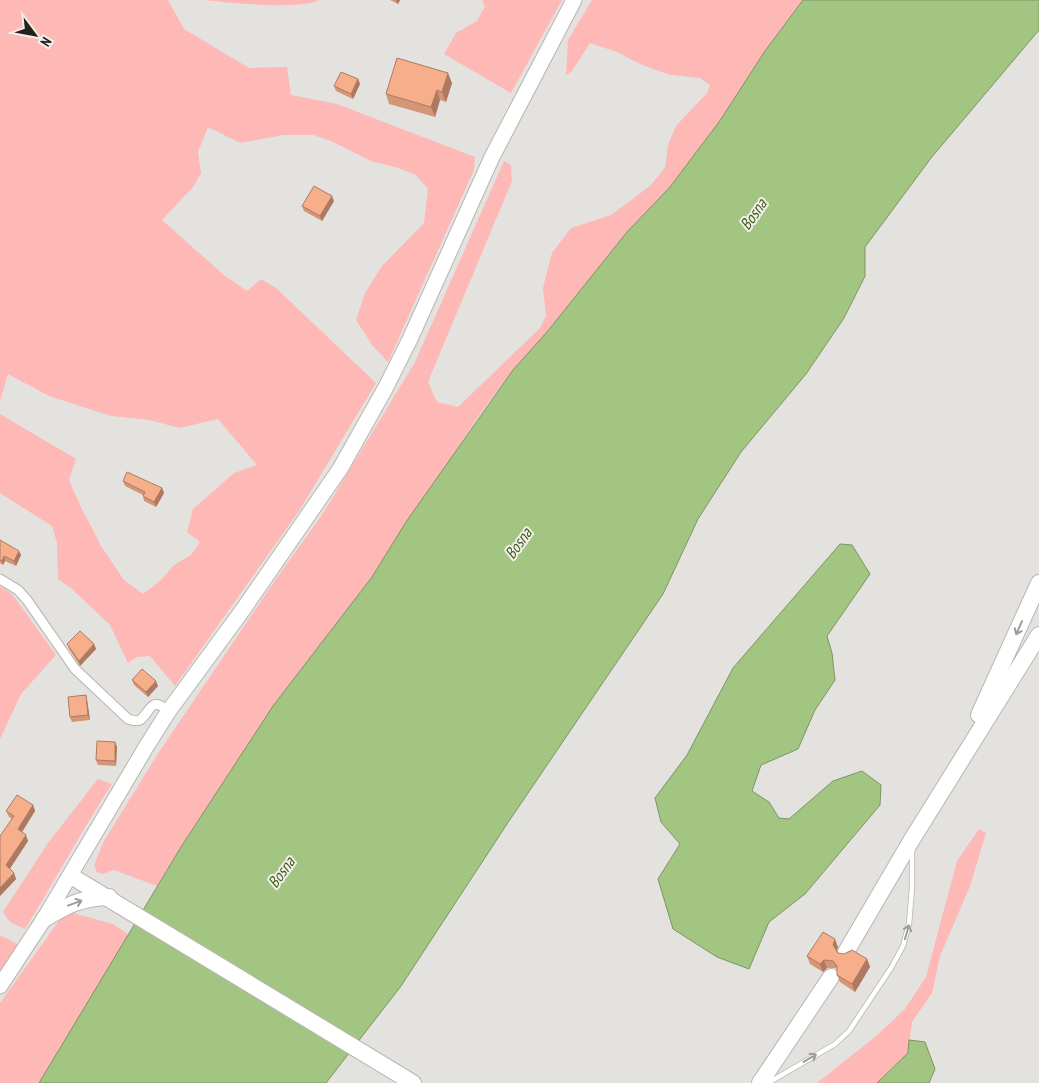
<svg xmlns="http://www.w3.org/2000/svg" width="1039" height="1083" font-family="'PT Sans Narrow',sans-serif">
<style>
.green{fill:#feb8b6}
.water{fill:#a3c582;stroke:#7d9465}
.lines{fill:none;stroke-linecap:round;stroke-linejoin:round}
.service-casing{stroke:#b8b5b2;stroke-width:6}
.minor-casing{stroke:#b8b5b2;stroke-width:11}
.primary-casing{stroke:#b8b5b2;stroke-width:17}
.motorway-casing{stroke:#b8b5b2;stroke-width:18}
.service{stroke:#fff;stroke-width:4.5}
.minor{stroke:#fff;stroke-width:9}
.primary{stroke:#fff;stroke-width:15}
.motorway{stroke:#fff;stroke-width:16}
.wall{fill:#d49678}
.shaded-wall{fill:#ad7a61}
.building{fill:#f7af8b;stroke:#ad7a61}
.oneway{stroke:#9c9c9b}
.labels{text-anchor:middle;stroke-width:4;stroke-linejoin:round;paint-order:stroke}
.water-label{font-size:16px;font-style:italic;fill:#405f1a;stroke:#f2efeb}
</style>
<rect width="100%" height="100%" fill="#e4e2de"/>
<g class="green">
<path d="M0 0H168L184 29 249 68 287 67 291 95 337 104 475 157 474 170 388 362 372 345 356 320 365 293 382 266 424 223 428 189 416 175 398 168 371 161 331 141 313 135H283L240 143 208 127 198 152 201 173 193 187 162 220 225 276 247 291 261 279 276 288 376 383 299 511 175 686 150 656 137 657 128 663 110 625 72 589 58 579 57 543 52 526 0 493V414L76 459 69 480 80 505 101 546 124 580 143 594 161 580 174 565 191 555 200 542 187 532 193 509 234 473 257 465 218 419 179 428 150 420 111 416 49 396 8 374 0 401Z"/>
<path d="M205 0H319C302 10 228 3 205 0Z"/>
<path d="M482 0H562L511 93 444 54 456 33 477 21 485 6Z"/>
<path d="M592 0H803L765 51 719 122 670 187 627 232 547 332 513 370 480 414 372 577 273 706 181 847 157 886 114 870 103 874 97 872 94 865 104 841 159 752 274 582 324 512 415 362 504 161 511 165 512 181 428 382 437 402 458 407 540 328 546 316 543 288 552 253 571 228 611 215 650 186 665 168 668 145 676 126 707 93 710 85 700 78 671 75 642 65 617 52 590 43 572 71 566 75 568 40Z"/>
<path d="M0 586 12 594 56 655 21 694 0 739Z"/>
<path d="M98 779 112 784C81 831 55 881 25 929L10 922 3 912 48 843Z"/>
<path d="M979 829 986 833 970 886 940 956 932 993 912 1022 908 1053 877 1083H817L875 1037 905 1009 926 977 957 861Z"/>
<path d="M66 911 113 924 129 935 39 1083H0V1003Z"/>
<path d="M0 935 19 945 0 971Z"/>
</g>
<g class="water">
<path d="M803 0H1039V30L931 158 865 247V276L844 318 806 374 741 452 698 519 663 594 507 824 401 986 326 1083H39L181 847 273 706 372 577 406 522 513 370 547 332 627 232 670 187 719 122 765 51Z"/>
<path d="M840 544 852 545 870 574 827 636 832 653 835 680 815 710 798 749 761 765 752 791 769 802 779 818 789 819 833 781 862 771 881 785 880 805 805 894 769 922 749 969 717 957 673 929 658 879 680 844 661 822 655 798 687 755 733 668Z"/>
<path d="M909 1040 925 1042 935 1069 929 1083H877L908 1053Z"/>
</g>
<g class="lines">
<g class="service-casing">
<path id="service" d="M768 1083 835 1044 849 1031 891 968 903 946 909 924 912 888V850"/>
</g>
<g class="minor-casing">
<path id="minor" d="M0 579 18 590 27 600 75 669 128 719C132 720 136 722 140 720 151 712 151 694 168 712"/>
</g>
<g class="primary-casing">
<path id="primary" d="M0 986 44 919 146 747 168 712 242 611 340 469 386 387 410 339 492 157 574 0"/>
</g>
<g class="motorway-casing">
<g id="motorway">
<path d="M979 715 1039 583"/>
<path d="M71 876 413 1083"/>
<path d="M44 919C68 905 80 898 109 897"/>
<path d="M846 952 911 841 1039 635"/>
<path d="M760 1083 831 977"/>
</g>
</g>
<use href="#service" class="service"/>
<use href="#minor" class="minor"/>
<use href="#primary" class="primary"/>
<use href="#motorway" class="motorway"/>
</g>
<g class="wall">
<path d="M390 0H400L398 4Z"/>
<path d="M358 79 360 84 353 99 336 91 334 86Z"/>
<path d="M452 83 446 102 440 100 435 117 389 104 386 94Z"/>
<path d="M334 201 322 221 304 211 302 206Z"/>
<path d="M123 481 162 488 164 493 156 507 144 501 143 495 125 486Z"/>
<path d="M0 540 21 555 16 566 5 561 3 565 0 563Z"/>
<path d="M67 644H94L96 649 80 666 69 649Z"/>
<path d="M132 680 158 686 148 697 134 685Z"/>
<path d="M86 695 87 700 90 720 72 722 70 717Z"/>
<path d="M115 742 117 747 116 766 98 765 96 760Z"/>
<path d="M33 805 35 811 22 832 28 841 10 869 14 873 16 879 0 896 12 819 9 817 6 811Z"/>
<path d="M838 947 837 951 838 953 867 959 870 967 855 992 840 982 837 975V970L836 968H827L823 972 810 964 807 956Z"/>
</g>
<g class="shaded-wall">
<path d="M396 0H400L398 4Z"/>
<path d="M448 73 452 83 446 102 442 92Z"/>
<path d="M358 79 360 84 353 99 351 94Z"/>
<path d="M437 90 440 100 435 117 431 107Z"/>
<path d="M332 196 334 201 322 221 320 216Z"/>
<path d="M162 488 164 493 156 507 154 502Z"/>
<path d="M19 551 21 555 16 566 14 561Z"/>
<path d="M4 556 5 561 3 565 2 561Z"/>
<path d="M94 644 96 649 80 666 79 661Z"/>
<path d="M156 681 158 686 148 697 146 692Z"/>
<path d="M86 695 87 700 90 720 88 715Z"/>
<path d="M115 742 117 747 116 766 115 761Z"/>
<path d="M33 805 35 811 20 835 18 829Z"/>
<path d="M26 835 28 841 8 871 6 865Z"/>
<path d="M14 873 16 879 0 896V888Z"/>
<path d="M835 939 838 947 836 952 833 945Z"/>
<path d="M867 959 870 967 855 992 852 984Z"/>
<path d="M824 960 827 968 823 972 820 964Z"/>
</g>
<g class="building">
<path d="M397 58 448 73 442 92 437 90 431 107 386 94Z"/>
<path d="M341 72 358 79 351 94 334 86Z"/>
<path d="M314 186 332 196 320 216 302 206Z"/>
<path d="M127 472 162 488 154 502 143 496 145 492 123 481Z"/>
<path d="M0 540 19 551 14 561 4 556 2 561 0 560Z"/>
<path d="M80 631 94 644 79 661 67 644Z"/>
<path d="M142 669 156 681 146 692 132 680Z"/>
<path d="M86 695 88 715 70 717 68 697Z"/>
<path d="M97 741 115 742V761L96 760Z"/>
<path d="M17 795 33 805 18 829 26 835 6 865 14 873 0 888V836L14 816 6 811Z"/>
<path d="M823 932 835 939 833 945 838 953 844 954 852 950 867 959 852 984 837 975V966L833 961 824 960 820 964 807 956Z"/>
</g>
<defs><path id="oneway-shaft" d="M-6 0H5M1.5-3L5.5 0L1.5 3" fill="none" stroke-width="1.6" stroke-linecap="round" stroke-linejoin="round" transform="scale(1.25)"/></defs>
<g class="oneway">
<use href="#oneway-shaft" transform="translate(1019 628) rotate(114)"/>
<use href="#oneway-shaft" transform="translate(75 903) rotate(-20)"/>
<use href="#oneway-shaft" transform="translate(907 932) rotate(-74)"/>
<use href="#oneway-shaft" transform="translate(810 1058) rotate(-31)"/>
</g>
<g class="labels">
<g class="water-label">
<text transform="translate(753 214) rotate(-55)" y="6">Bosna</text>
<text transform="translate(518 543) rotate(-54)" y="6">Bosna</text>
<text transform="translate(281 872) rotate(-54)" y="6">Bosna</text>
</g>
</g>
<g transform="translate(35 35) rotate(122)" stroke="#f2efeb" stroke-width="4" paint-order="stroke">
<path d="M0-4L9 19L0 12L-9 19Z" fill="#232221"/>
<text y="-8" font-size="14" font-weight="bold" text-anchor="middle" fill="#232221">N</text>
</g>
</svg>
